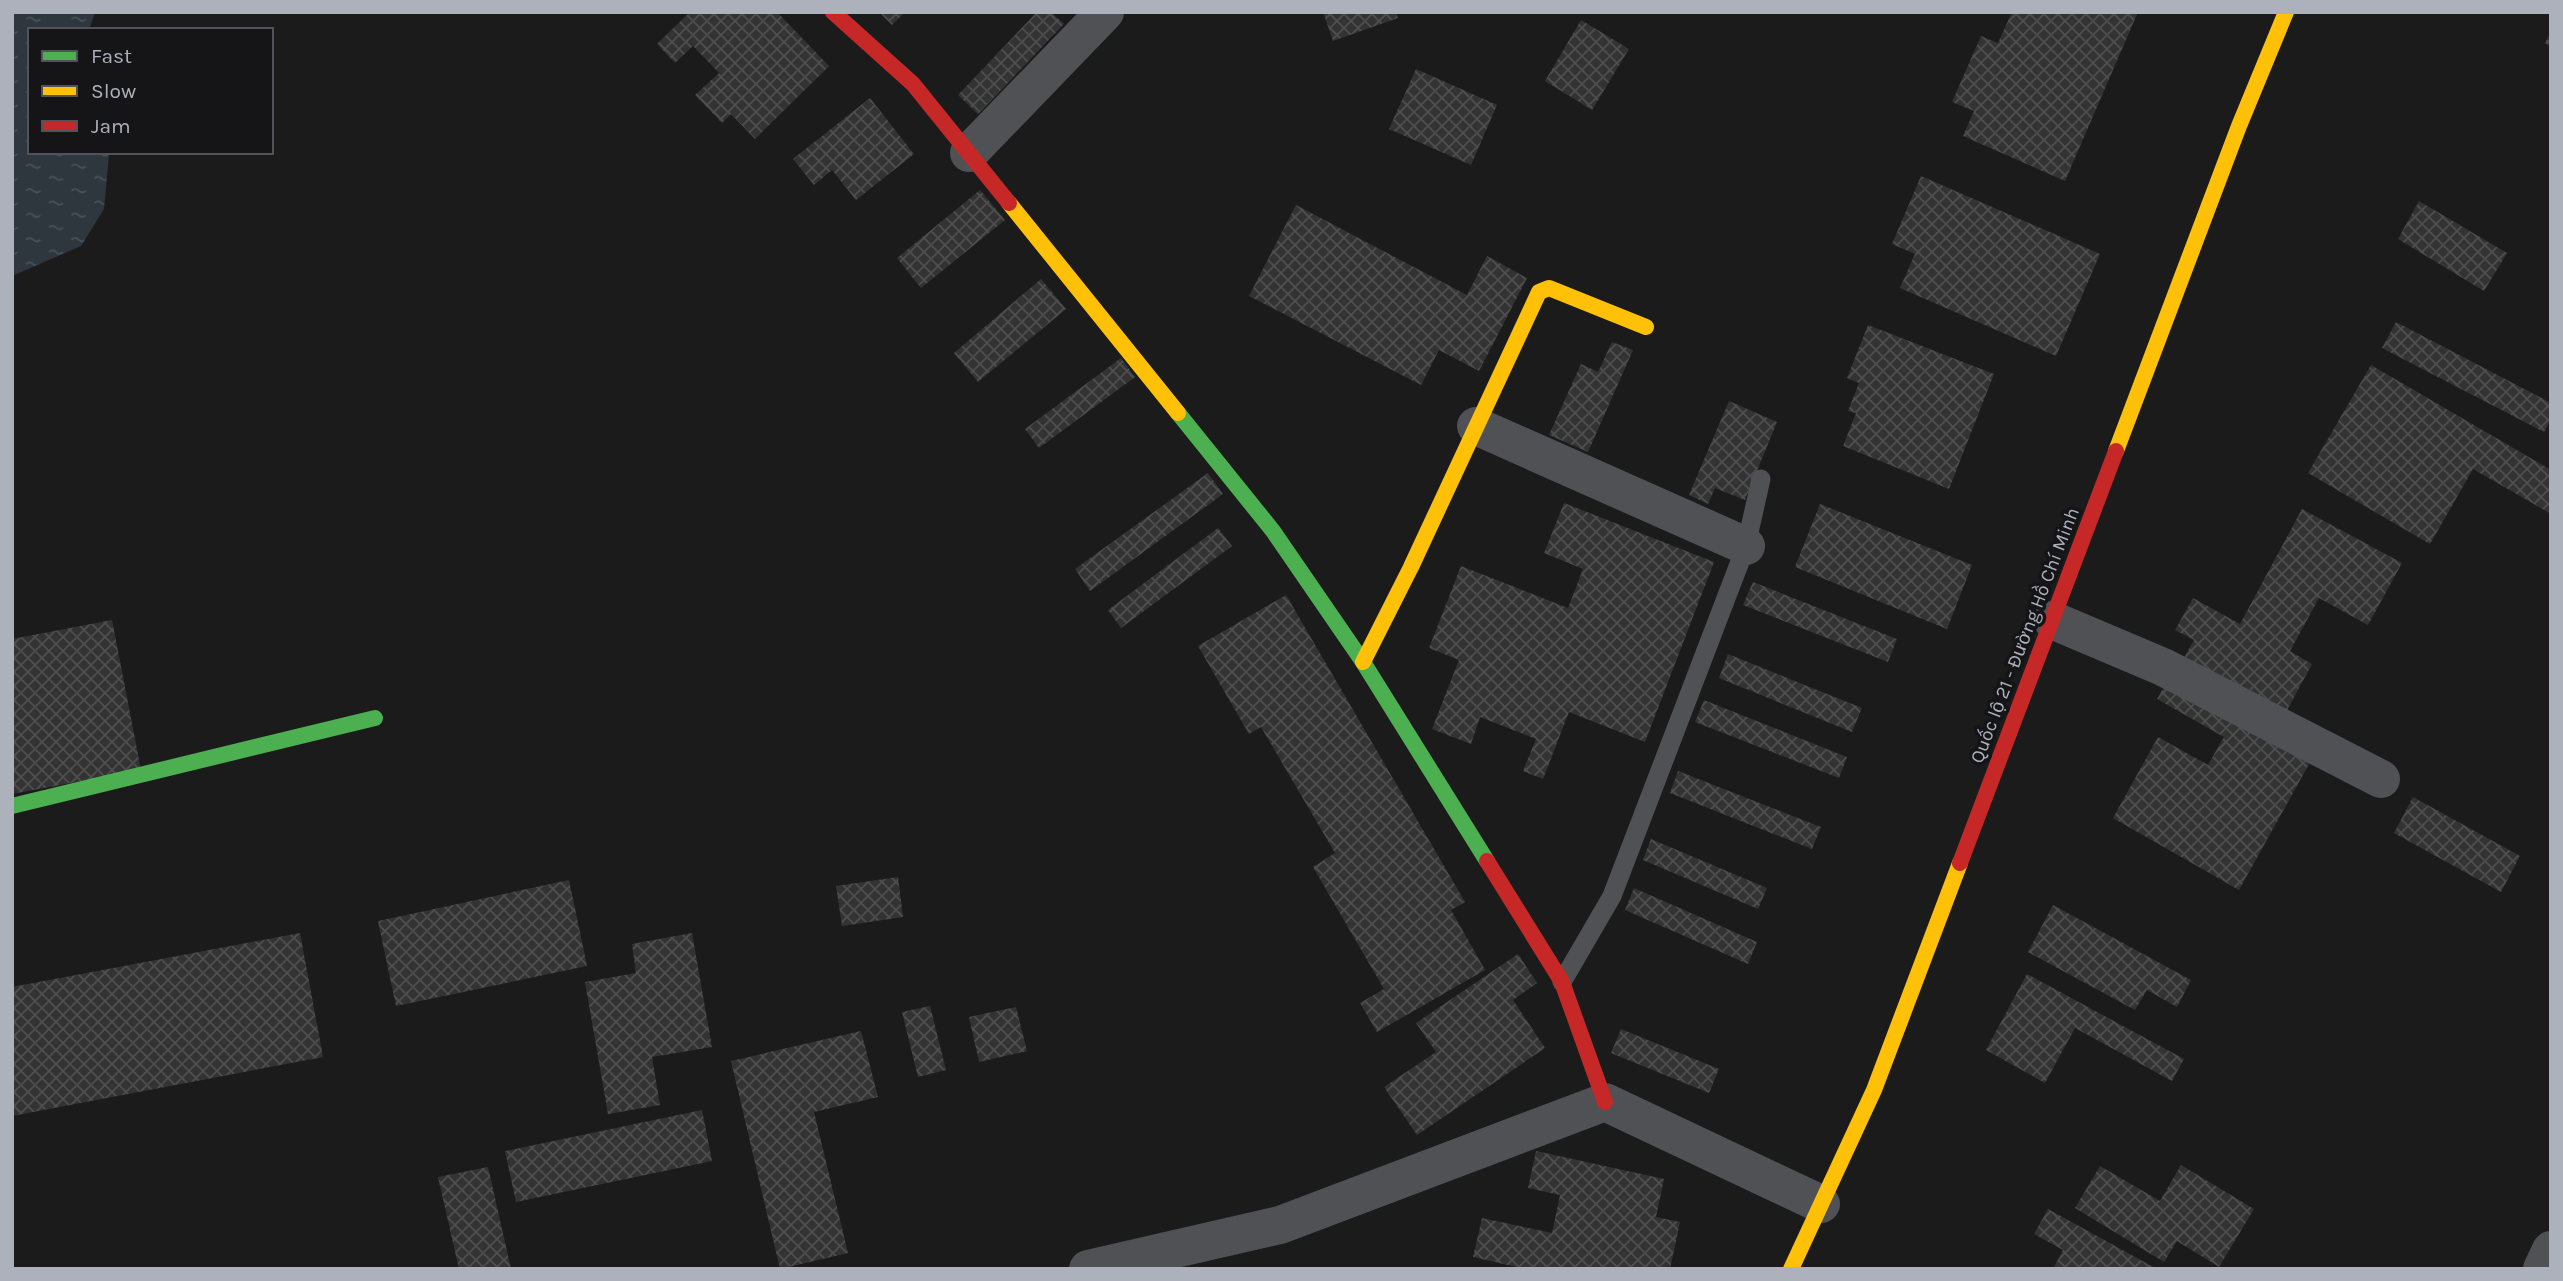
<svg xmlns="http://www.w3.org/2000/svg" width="2563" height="1281" font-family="Karla,sans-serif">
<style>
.water{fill:url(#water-ripples)}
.building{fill:url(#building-cross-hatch)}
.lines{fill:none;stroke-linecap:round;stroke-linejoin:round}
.lane{stroke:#4f5155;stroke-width:19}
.street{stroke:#4f5155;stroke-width:38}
.fast{stroke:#4caf50;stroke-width:16}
.slow{stroke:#ffc107;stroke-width:16}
.jam{stroke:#c62828;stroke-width:16}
.labels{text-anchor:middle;stroke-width:7;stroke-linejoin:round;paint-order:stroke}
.street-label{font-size:19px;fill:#adb1bc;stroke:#151518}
</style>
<defs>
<pattern id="water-ripples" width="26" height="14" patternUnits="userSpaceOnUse" patternTransform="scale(1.75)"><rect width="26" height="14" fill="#2e363e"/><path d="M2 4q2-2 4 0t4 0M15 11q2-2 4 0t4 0" fill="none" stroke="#4a5158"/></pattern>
<pattern id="building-cross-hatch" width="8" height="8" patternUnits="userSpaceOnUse" patternTransform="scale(1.75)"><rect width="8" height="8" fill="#333334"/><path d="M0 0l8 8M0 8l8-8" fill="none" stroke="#4e4e4f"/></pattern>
</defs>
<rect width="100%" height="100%" fill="#1b1b1c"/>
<path class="water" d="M12 12H95L89 30H30V152H108L109 155 104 209 81 246 12 276Z"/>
<g class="building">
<path d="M690 12H777L829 66 755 139 731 114 722 123 695 95 719 73 693 46 675 63 657 44Z"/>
<path d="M879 12H905L892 25Z"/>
<path d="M1037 12H1051L1064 24 978 114 958 95Z"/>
<path d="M1323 12H1396L1398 18 1333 41Z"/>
<path d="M2012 12H2138L2065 181 1963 136 1974 111 1952 102 1981 36 1998 43Z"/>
<path d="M1581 20 1629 49 1592 110 1545 81Z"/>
<path d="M2551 32V47L2545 43Z"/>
<path d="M1416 69 1497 105 1471 165 1389 129Z"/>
<path d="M870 98 914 154 856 200 832 170 814 185 793 159Z"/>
<path d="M1921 176 2100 254 2056 356 1900 288 1915 254 1892 244Z"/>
<path d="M980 190 1005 220 921 288 897 258Z"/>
<path d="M2419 201 2507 253 2484 291 2398 239Z"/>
<path d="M1296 205 1467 295 1487 256 1527 278 1479 371 1439 350 1421 385 1249 296Z"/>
<path d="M1041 279 1066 309 978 382 954 353Z"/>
<path d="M2396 322 2551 403V419L2544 432 2382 348Z"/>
<path d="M1868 325 1994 374 1949 489 1843 446 1856 413 1848 411 1859 383 1847 378Z"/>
<path d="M1612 342 1633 350 1588 452 1549 435 1581 364 1598 372Z"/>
<path d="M1121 358 1135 377 1039 448 1025 429Z"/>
<path d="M2371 365 2551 470V514L2473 469 2430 544 2308 473Z"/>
<path d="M1729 401 1777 422 1745 500 1715 488 1708 504 1689 495Z"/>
<path d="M1208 473 1223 494 1090 591 1075 569Z"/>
<path d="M1564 503 1714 562 1645 742 1569 712 1543 779 1523 771 1536 739 1480 717 1471 744 1432 729 1459 660 1429 648 1461 566 1568 608 1583 569 1544 553Z"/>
<path d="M1820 504 1972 565 1947 629 1795 567Z"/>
<path d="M2302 509 2402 563 2368 625 2319 598 2290 651 2312 664 2284 716 2182 661 2194 640 2175 630 2193 598 2240 624Z"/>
<path d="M1218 528 1232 546 1121 628 1108 610Z"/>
<path d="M1753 582 1897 639 1888 662 1743 605Z"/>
<path d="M1286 595 1465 902 1451 910 1485 970 1377 1032 1360 1003 1384 989 1313 867 1335 853 1261 727 1249 734 1198 646Z"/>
<path d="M112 620 141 770 12 794V639Z"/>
<path d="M1728 654 1862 708 1852 732 1719 678Z"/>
<path d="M2170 676 2313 757 2239 890 2113 818 2158 737 2208 765 2224 737 2157 699Z"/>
<path d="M1704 700 1847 757 1839 778 1695 722Z"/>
<path d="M1678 771 1821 827 1812 849 1670 793Z"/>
<path d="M2413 797 2520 856 2501 892 2394 833Z"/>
<path d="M1651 839 1767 888 1758 909 1643 860Z"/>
<path d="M898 877 903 917 842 926 836 886Z"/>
<path d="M569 880 587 966 396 1006 378 921Z"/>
<path d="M1634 888 1757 942 1748 964 1625 910Z"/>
<path d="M2053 905 2191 980 2177 1007 2147 990 2135 1010 2028 952Z"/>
<path d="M300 933 323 1057 12 1116V987Z"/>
<path d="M692 933 712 1047 652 1057 660 1105 608 1114 585 982 636 973 632 944Z"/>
<path d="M1518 954 1537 983 1513 1000 1545 1048 1417 1135 1384 1087 1436 1052 1416 1023Z"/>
<path d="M2027 974 2184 1059 2172 1081 2075 1028 2045 1083 1986 1050Z"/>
<path d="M930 1006 946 1070 918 1077 902 1012Z"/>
<path d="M1016 1007 1027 1051 979 1062 969 1017Z"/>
<path d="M1621 1029 1719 1069 1709 1093 1611 1053Z"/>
<path d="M861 1031 878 1097 814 1112 848 1253 780 1269 731 1061Z"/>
<path d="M702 1110 712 1161 516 1202 505 1151Z"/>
<path d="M1536 1151 1664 1179 1656 1217 1680 1222 1670 1269H1525L1473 1257 1482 1218 1552 1233 1560 1195 1528 1188Z"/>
<path d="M2181 1165 2254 1209 2219 1267 2177 1241 2164 1262 2075 1208 2100 1166 2160 1201Z"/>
<path d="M488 1167 511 1269H459L438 1177Z"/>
<path d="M2048 1209 2157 1269H2053L2063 1250 2034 1234Z"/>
</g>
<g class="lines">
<path class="lane" d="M1562 982 1612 896 1746 546 1761 479"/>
<g class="street">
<path d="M969 153 1105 12"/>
<path d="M1476 426 1746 546"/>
<path d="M2052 620 2163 667 2381 779"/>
<path d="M1088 1269 1280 1225 1605 1102 1821 1204"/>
<path d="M2542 1269 2551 1250"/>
</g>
<g class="fast">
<path d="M1178 413 1273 531 1363 662 1487 861"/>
<path d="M12 806 375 718"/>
</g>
<g class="slow">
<path d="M1009 203 1178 413"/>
<path d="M2116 451 2239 126 2286 12"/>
<path d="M1363 662 1411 567 1539 292 1549 288 1646 327"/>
<path d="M1791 1269 1874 1090 1960 863"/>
</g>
<g class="jam">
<path d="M833 12 913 84 1009 203"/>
<path d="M1487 861 1562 982 1605 1102"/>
<path d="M1960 863 2116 451"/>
</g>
</g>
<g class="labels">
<g class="street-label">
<text transform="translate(2024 635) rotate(-69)" y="7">Quốc lộ 21 - Đường Hồ Chí Minh</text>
</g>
</g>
<rect width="2563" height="1281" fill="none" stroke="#adb1bc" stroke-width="28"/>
<rect x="28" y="28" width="245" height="126" fill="#151518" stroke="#52535a" stroke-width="2"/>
<rect x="42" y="51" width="35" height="10" fill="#4caf50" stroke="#52535a" stroke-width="2"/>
<text x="91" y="63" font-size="21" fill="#adb1bc">Fast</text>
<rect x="42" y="86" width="35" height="10" fill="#ffc107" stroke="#52535a" stroke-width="2"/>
<text x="91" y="98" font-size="21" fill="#adb1bc">Slow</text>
<rect x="42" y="121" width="35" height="10" fill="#c62828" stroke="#52535a" stroke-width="2"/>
<text x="91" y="133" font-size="21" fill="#adb1bc">Jam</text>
</svg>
